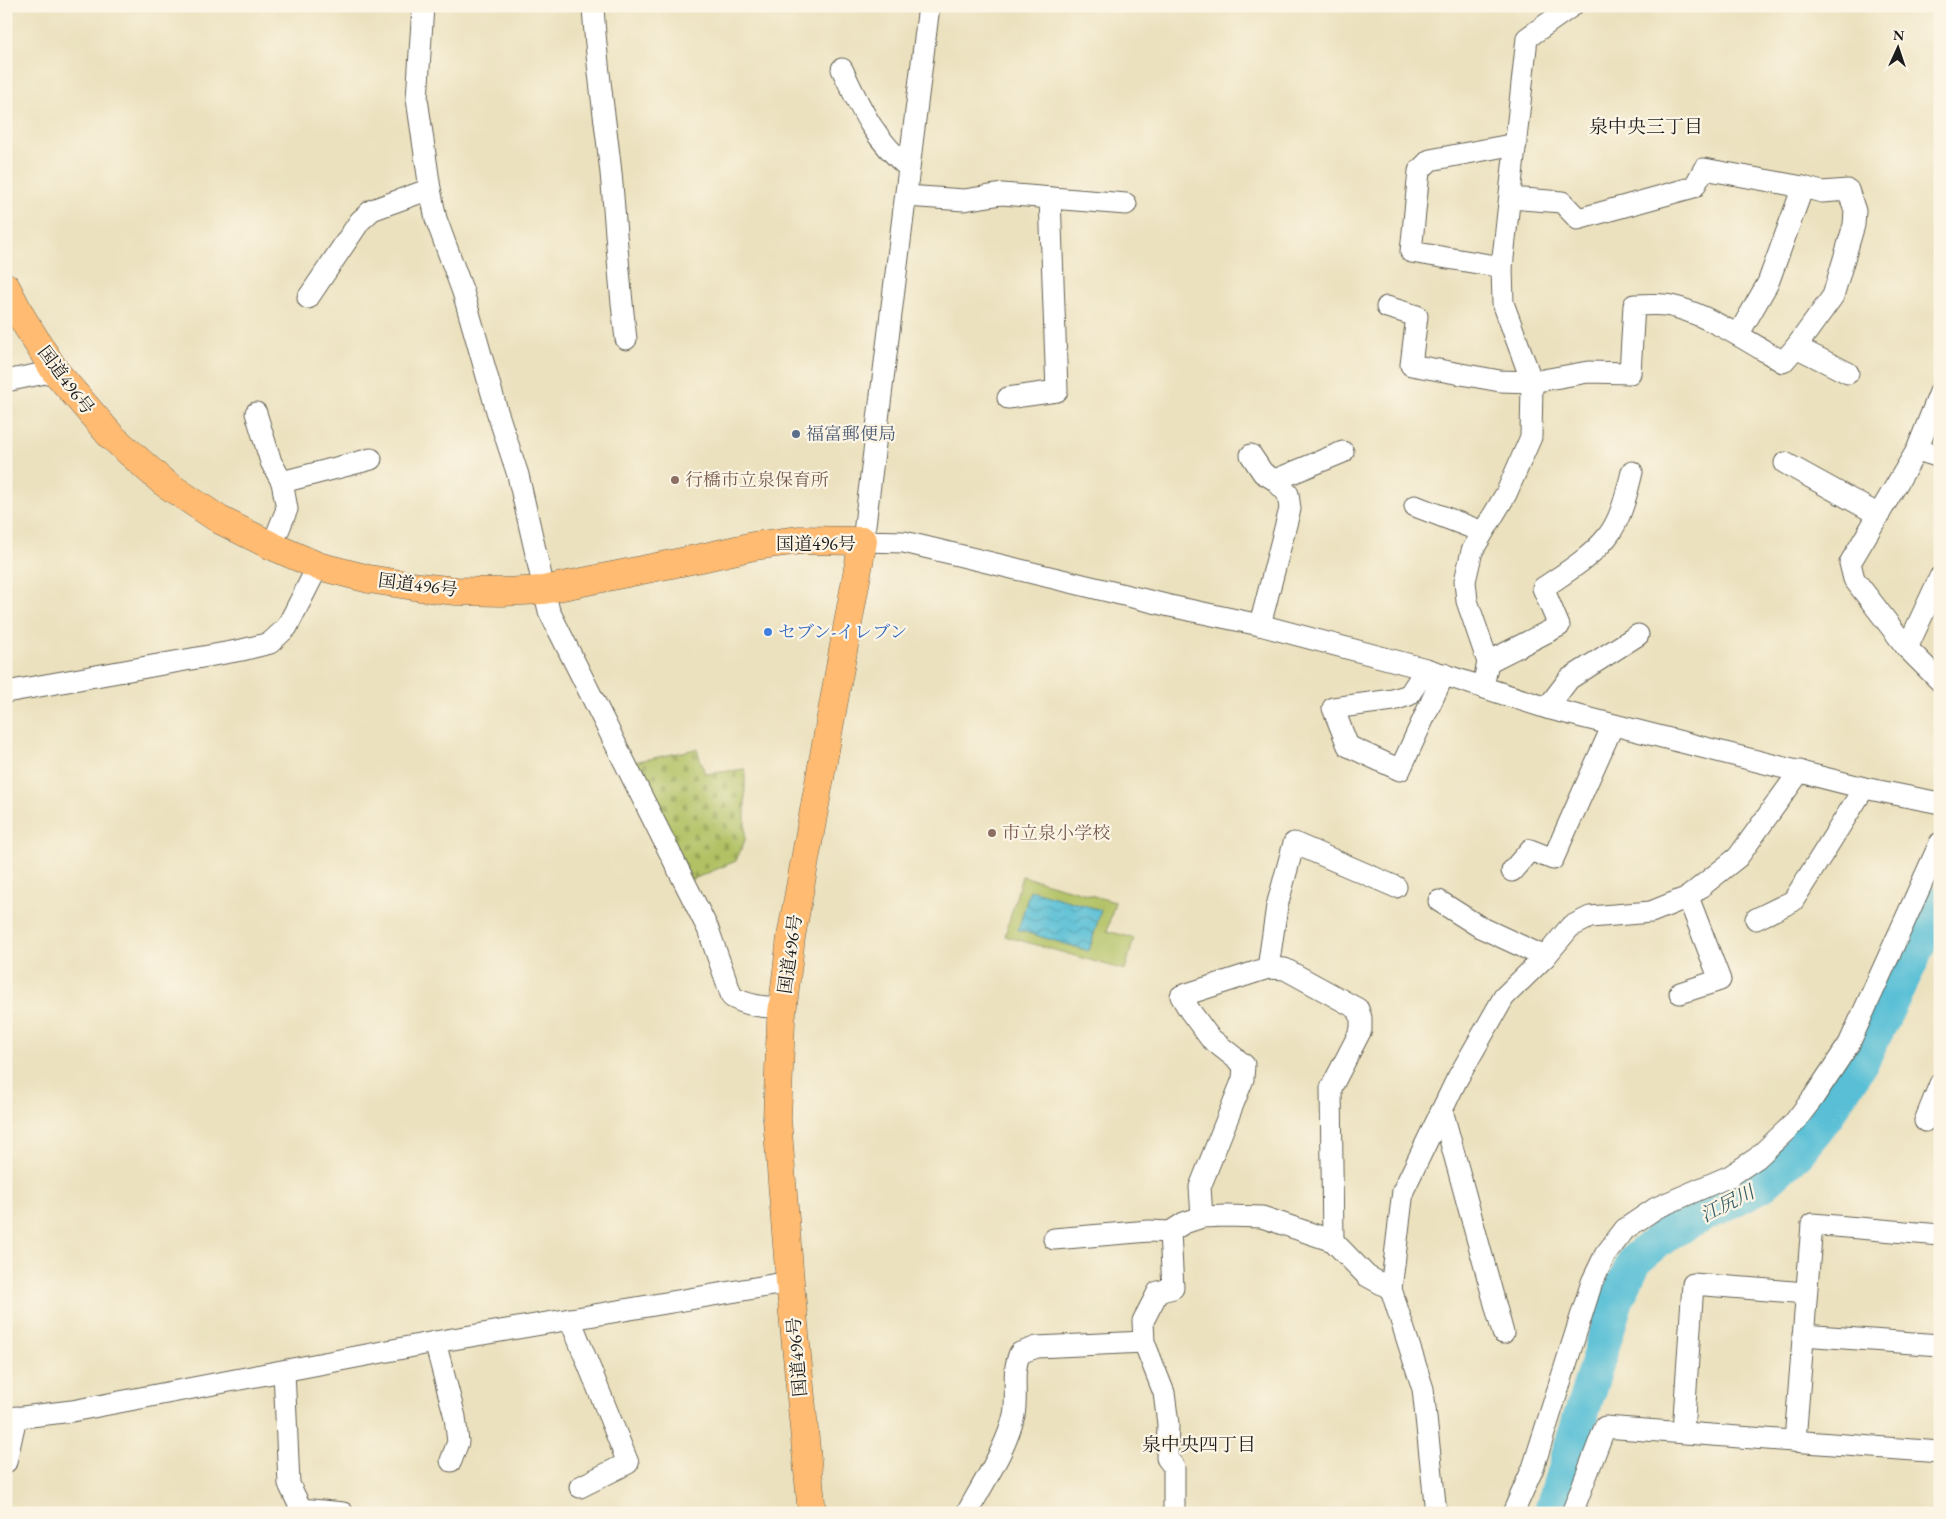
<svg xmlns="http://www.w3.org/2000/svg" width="1946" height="1519" font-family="'EB Garamond','Noto Serif JP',serif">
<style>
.cemetery{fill:url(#cemetery-stones);stroke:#666e40}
.pitch{fill:#b1c164;stroke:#666e40}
.water{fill:url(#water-waves);stroke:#3a6e79}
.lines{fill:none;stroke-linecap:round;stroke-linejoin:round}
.river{stroke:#58bfd6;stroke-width:35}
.minor-casing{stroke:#646155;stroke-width:23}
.highway-casing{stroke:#646155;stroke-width:29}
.minor{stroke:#fff;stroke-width:21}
.highway{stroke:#febb71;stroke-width:28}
.service-dot{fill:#5c6f8a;stroke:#fcf5e5;stroke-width:2}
.education-dot{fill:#8d6e63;stroke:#fcf5e5;stroke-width:2}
.shop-dot{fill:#3f7fe0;stroke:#fcf5e5;stroke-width:2}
.labels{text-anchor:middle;stroke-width:4.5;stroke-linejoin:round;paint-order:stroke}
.street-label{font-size:18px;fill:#1c1c1c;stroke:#fcf5e5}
.service-label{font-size:18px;fill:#4e5e75;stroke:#fcf5e5;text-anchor:start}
.education-label{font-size:18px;fill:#785e54;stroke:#fcf5e5;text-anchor:start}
.shop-label{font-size:18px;fill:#366cbe;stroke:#fcf5e5;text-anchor:start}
.neighbourhood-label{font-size:19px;fill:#1c1c1c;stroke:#fcf5e5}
.water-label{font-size:19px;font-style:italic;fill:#345d66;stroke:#fcf5e5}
</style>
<defs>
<pattern id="cemetery-stones" width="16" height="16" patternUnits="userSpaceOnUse" patternTransform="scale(1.25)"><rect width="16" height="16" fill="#b1c164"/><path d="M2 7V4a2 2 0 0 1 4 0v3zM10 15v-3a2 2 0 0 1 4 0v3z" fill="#98a556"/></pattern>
<pattern id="water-waves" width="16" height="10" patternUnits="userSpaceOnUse" patternTransform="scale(1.25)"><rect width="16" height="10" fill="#58bfd6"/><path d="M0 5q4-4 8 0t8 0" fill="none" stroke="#489aad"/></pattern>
</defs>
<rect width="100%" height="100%" fill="#fcf5e5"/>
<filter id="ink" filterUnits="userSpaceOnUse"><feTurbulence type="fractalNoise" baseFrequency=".02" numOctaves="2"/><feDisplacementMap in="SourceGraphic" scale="10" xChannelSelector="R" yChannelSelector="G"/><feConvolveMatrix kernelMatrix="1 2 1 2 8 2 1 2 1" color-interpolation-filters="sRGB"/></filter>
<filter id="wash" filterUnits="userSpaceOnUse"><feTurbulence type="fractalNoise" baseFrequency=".0096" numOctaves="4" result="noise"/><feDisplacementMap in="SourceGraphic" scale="20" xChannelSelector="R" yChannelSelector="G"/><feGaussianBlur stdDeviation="1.12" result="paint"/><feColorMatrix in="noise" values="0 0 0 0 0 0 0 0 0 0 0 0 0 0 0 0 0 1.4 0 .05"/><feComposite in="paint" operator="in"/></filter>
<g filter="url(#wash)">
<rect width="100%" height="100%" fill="#ebe1be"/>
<path class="cemetery" d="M697 749 705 774 745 769V840L736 861 691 880 634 762Z"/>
<path class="pitch" d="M1022 876 1115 902 1107 931 1134 938 1125 970 1005 936Z"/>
<path class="water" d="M1030 890 1101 910 1089 951 1018 930Z"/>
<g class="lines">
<path class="river" d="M1551 1513 1616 1301 1635 1260 1668 1233 1760 1186 1798 1152 1826 1116 1862 1060 1940 903"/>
</g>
</g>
<g filter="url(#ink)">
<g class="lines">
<g class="minor-casing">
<g id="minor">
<path d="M423 6 417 99 430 189 436 219 463 292 497 411 518 475 549 611 708 929 732 997C748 1006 764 1007 782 1008"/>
<path d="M593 6C596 62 605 117 611 173 616 228 619 284 626 339"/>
<path d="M929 6 863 541 904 542 1170 606 1260 625 1426 669 1547 708 1864 788 1940 803"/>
<path d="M842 69C861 109 873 138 909 168"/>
<path d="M906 196 964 200 1002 194 1126 204"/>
<path d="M1510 198 1562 202 1578 219 1694 187 1704 169 1803 187 1768 283 1738 335"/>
<path d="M1502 267 1411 252 1419 171 1430 160 1516 144"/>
<path d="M308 298 360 221 372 210 430 189"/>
<path d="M1387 307 1417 316 1411 365 1500 381 1532 382 1588 372 1630 373 1634 305C1644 305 1655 304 1665 305 1701 310 1751 343 1783 362L1796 347 1848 373"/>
<path d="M1796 347 1833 296 1854 225 1855 211 1848 190 1822 192 1803 187"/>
<path d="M6 381 55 371"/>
<path d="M1008 398 1057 391 1050 198"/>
<path d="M256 413 271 462 282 482 287 509 272 546"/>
<path d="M1917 450 1940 392"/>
<path d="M1251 455 1263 473 1275 480 1288 494 1290 509 1260 625"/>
<path d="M1940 457 1917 450 1850 563 1854 579 1907 648 1940 681"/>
<path d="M1785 463 1879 515"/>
<path d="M1275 480 1343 452"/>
<path d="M282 482 371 459"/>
<path d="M1415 506 1483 532"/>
<path d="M1907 648 1940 577"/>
<path d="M1488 662 1559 626 1543 588C1565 573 1590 558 1607 537 1621 520 1627 492 1632 472"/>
<path d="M1426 669 1409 695 1393 700 1333 708 1348 746 1400 770 1444 674"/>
<path d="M1483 687 1488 662 1467 601 1465 581 1472 551 1506 494 1531 437 1532 382 1503 303 1502 267 1527 38 1572 6"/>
<path d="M6 692 242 650 270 643 287 627 318 566"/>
<path d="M1547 708 1569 679 1638 635"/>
<path d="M1512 871 1530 850 1553 859 1613 725"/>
<path d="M1439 901 1480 927 1545 957"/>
<path d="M1756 919 1793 901 1864 788"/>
<path d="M1268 968 1277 906 1294 843 1396 887"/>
<path d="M1680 993 1720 980 1688 897"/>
<path d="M1442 1110 1503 1333"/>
<path d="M1925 1121 1940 1084"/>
<path d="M1202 1217 1200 1187 1243 1079 1244 1065 1210 1038 1190 1011 1181 996 1268 968 1285 969 1358 1009 1361 1018V1030L1331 1088 1333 1241"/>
<path d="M1170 1232 1173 1288 1158 1292 1143 1321 1144 1342 1164 1393 1168 1424 1167 1458 1174 1467V1513"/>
<path d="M1054 1239 1149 1231 1170 1232 1184 1223 1202 1217 1226 1216 1262 1217 1333 1241 1367 1276 1391 1289"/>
<path d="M570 1319 628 1463 580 1487"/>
<path d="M1803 1335 1940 1345"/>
<path d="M435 1342 455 1417 458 1442 451 1461"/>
<path d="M284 1371 289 1484 301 1509 343 1513"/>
<path d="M6 1419 72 1411 435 1342 790 1282"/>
<path d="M1683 1432 1693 1284 1806 1293"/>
<path d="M1795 1441 1812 1224 1940 1235"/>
<path d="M6 1462 16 1417"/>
<path d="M967 1513C983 1483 1007 1448 1014 1415 1018 1394 1011 1372 1020 1353L1037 1347 1144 1342"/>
<path d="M1436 1513 1423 1389 1391 1289 1403 1191 1456 1081 1504 997 1545 957 1570 927 1590 917 1651 912 1688 897 1738 857 1800 771"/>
<path d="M1513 1513 1533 1468 1592 1282 1605 1255 1625 1229 1656 1208 1730 1176 1757 1158 1793 1124 1813 1098 1849 1044 1940 843"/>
<path d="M1572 1513 1605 1427 1940 1452"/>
</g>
</g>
<g class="highway-casing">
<path id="highway" d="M6 287 22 318 55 371 111 436 163 482 220 520 272 546 318 566 369 579 420 587 456 591 502 592 543 590 701 558 754 546 800 540 863 541 791 937 781 1022 777 1119 790 1282 812 1513"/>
</g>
<use href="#minor" class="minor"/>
<use href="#highway" class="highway"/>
</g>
</g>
<circle class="service-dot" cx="796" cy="434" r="5"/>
<g class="education-dot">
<circle cx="675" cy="480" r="5"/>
<circle cx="992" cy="833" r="5"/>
</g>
<circle class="shop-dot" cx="768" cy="632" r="5"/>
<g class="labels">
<g class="street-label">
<text transform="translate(66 380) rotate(53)" y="6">国道496号</text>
<text x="816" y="550">国道496号</text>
<text transform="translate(418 585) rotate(7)" y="6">国道496号</text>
<text transform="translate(790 954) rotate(-82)" y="6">国道496号</text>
<text transform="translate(797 1357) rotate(-95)" y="6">国道496号</text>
</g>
<g class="service-label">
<text x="806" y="440">福富郵便局</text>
</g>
<g class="education-label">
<text x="685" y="486">行橋市立泉保育所</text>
<text x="1002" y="839">市立泉小学校</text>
</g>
<g class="shop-label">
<text x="778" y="638">セブン-イレブン</text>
</g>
<g class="neighbourhood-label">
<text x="1646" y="133">泉中央三丁目</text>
<text x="1199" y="1451">泉中央四丁目</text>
</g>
<g class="water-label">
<text transform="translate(1727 1203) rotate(-27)" y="7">江尻川</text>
</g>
</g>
<rect width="1946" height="1519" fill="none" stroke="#fcf5e5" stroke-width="25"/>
<g transform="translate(1898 48) rotate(3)" stroke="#fcf5e5" stroke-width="4" paint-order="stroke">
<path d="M0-4L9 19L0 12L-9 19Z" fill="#1c1c1c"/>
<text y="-8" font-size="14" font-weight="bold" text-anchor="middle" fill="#1c1c1c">N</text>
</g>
</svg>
